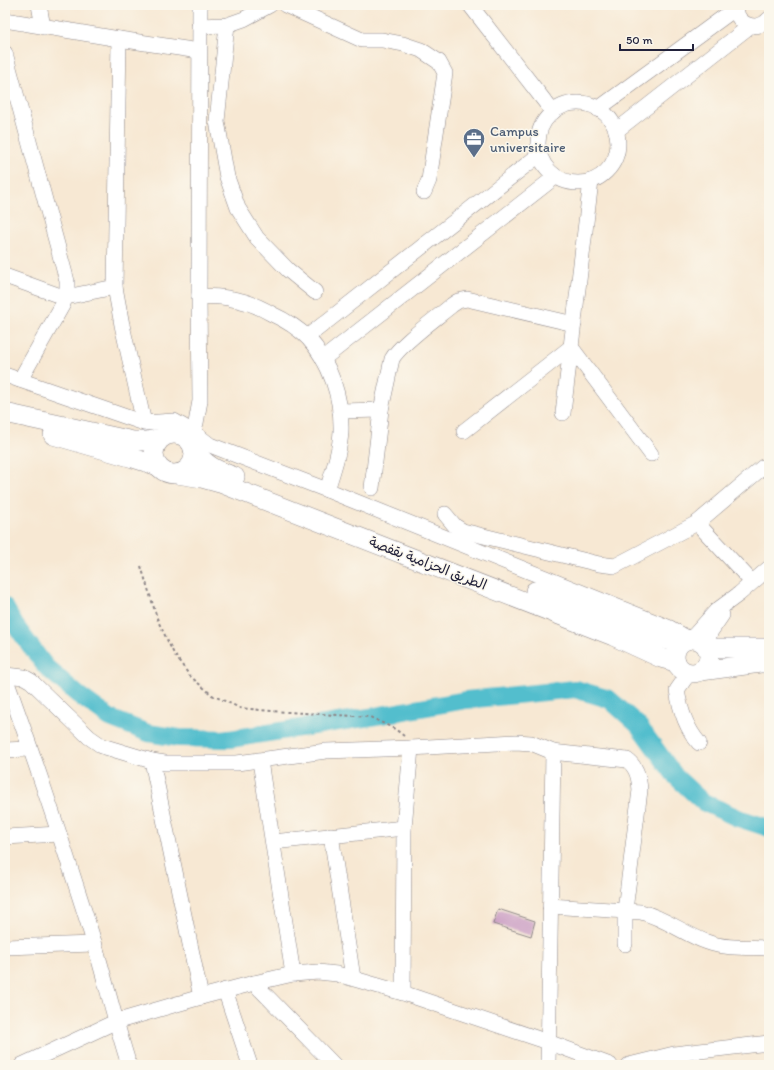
<svg xmlns="http://www.w3.org/2000/svg" width="774" height="1070" font-family="Itim,'Playpen Sans Arabic',sans-serif">
<style>
.lines{fill:none;stroke-linecap:round;stroke-linejoin:round}
.river{stroke:#52becd;stroke-width:18}
.building{fill:#c695c0}
.minor-casing{stroke:#8c8587;stroke-width:16}
.major-casing{stroke:#8c8587;stroke-width:20}
.path{stroke:#8c8587;stroke-width:2;stroke-dasharray:3 3;stroke-linecap:butt}
.minor{stroke:#fff;stroke-width:15}
.major{stroke:#fff;stroke-width:19}
.labels{text-anchor:middle;stroke-width:3;stroke-linejoin:round;paint-order:stroke}
.service-label{font-size:14px;fill:#4e5e75;stroke:#fbf7ec;text-anchor:start}
.street-label{font-size:14px;fill:#22223b;stroke:#fbf7ec}
</style>
<rect width="100%" height="100%" fill="#fbf7ec"/>
<filter id="ink" filterUnits="userSpaceOnUse"><feTurbulence type="fractalNoise" baseFrequency=".025" numOctaves="2"/><feDisplacementMap in="SourceGraphic" scale="8" xChannelSelector="R" yChannelSelector="G"/><feConvolveMatrix kernelMatrix="1 2 1 2 8 2 1 2 1" color-interpolation-filters="sRGB"/></filter>
<filter id="wash" filterUnits="userSpaceOnUse"><feTurbulence type="fractalNoise" baseFrequency=".012" numOctaves="4" result="noise"/><feDisplacementMap in="SourceGraphic" scale="16" xChannelSelector="R" yChannelSelector="G"/><feGaussianBlur stdDeviation="0.9" result="paint"/><feColorMatrix in="noise" values="0 0 0 0 0 0 0 0 0 0 0 0 0 0 0 0 0 1.4 0 .05"/><feComposite in="paint" operator="in"/></filter>
<g filter="url(#wash)">
<rect width="100%" height="100%" fill="#f7e8d3"/>
<g class="lines">
<path class="river" d="M5 607 15 625 46 667 77 694 110 718 148 733 179 738 230 739 370 717 466 700 575 689 609 699 638 725 676 777 703 802 738 818 769 828"/>
</g>
<g id="blocks">
<path class="building" d="M498 909 535 921 531 936 493 924Z"/>
</g>
</g>
<g filter="url(#ink)">
<use href="#blocks" fill-opacity="0" stroke="#8c8587" stroke-width="1"/>
<g class="lines">
<g class="minor-casing">
<g id="minor">
<path d="M39 5 43 27"/>
<path d="M285 5 362 40H382L403 44 421 50 439 62 445 73 429 180 424 192"/>
<path d="M470 5 553 112"/>
<path d="M737 5C733 24 757 33 769 19"/>
<path d="M5 20 119 39 199 51"/>
<path d="M227 25 217 121 227 177 238 208 257 238 288 270 315 292"/>
<path d="M199 26 227 25 244 19 270 5"/>
<path d="M119 39 115 287 122 325 144 423"/>
<path d="M5 53 67 281V292L63 304 20 380"/>
<circle cx="578" cy="143" r="40"/>
<path d="M598 109 736 8"/>
<path d="M616 131 750 26"/>
<path d="M5 276 66 298"/>
<path d="M199 296C210 297 222 296 232 299 246 301 260 307 272 314 285 320 298 328 308 338 330 362 342 398 341 431 340 451 333 471 327 490"/>
<path d="M66 297 115 287"/>
<path d="M307 337 539 155"/>
<path d="M323 359 555 177"/>
<path d="M5 375 144 423 174 421 193 432 210 445 327 490 670 628 689 639"/>
<path d="M340 411 381 410"/>
<path d="M563 413 591 181"/>
<path d="M464 431 571 347 651 454"/>
<path d="M190 441 196 423 200 401 199 296 200 5"/>
<path d="M372 488 381 410 392 359C400 344 438 317 452 305L458 301 467 299 574 324"/>
<path d="M445 514 455 526 463 531 599 564 615 566 697 523 763 467"/>
<path d="M697 523 752 582"/>
<path d="M691 639 716 611 739 594 769 568"/>
<path d="M705 645 711 631 722 615"/>
<path d="M689 673 677 690C680 709 686 728 699 743"/>
<path d="M5 675 24 677 31 681 89 737 102 746 152 761 165 763H237L326 751 411 748 516 742 531 743 553 752 561 753 627 760C637 767 639 778 640 790L625 910V944"/>
<path d="M5 677C37 765 66 853 94 942 106 983 116 1024 129 1065"/>
<path d="M5 750 29 749"/>
<path d="M152 761 201 997"/>
<path d="M260 761 293 974"/>
<path d="M331 835 353 978"/>
<path d="M5 837 59 834"/>
<path d="M273 842 404 828"/>
<path d="M550 906 641 912C665 918 684 934 707 942 726 949 749 947 769 948"/>
<path d="M5 947 94 944"/>
<path d="M254 983 334 1065"/>
<path d="M225 990 250 1065"/>
<path d="M403 993 404 828 411 748"/>
<path d="M22 1065 115 1022 201 997 254 983 293 974 318 972 337 974 403 993 548 1042 610 1065"/>
<path d="M548 1065 553 752"/>
<path d="M629 1065 674 1054 769 1043"/>
</g>
</g>
<g class="major-casing">
<g id="major">
<path d="M5 413 133 441H147L161 438"/>
<circle cx="174" cy="454" r="20"/>
<path d="M53 435 133 458 158 466"/>
<path d="M193 449C208 467 214 469 235 477"/>
<path d="M177 474 202 478 220 483 613 636 661 658 676 662"/>
<path d="M535 591 653 636 667 640H687"/>
<circle cx="692" cy="656" r="17"/>
<path d="M707 648H769"/>
<path d="M701 671 769 662"/>
</g>
</g>
<path class="path" d="M141 566 158 621 174 654 190 676 212 695 240 708 271 711 370 717 395 729 404 736"/>
<use href="#minor" class="minor"/>
<use href="#major" class="major"/>
</g>
</g>
<defs>
<g id="office-pin" transform="scale(1.15)"><path d="M0 17L-7.5 6A9.5 9.5 0 1 1 7.5 6Z" fill="#5c6f8a" stroke="#fbf7ec"/><path d="M-6-3h4V-5.5h4V-3h4V5H-6ZM-1-4.5V-3h2v-1.5ZM-6 0V1H6V0Z" fill="#fff"/></g>
</defs>
<g fill-rule="evenodd">
<use href="#office-pin" x="474" y="139"/>
</g>
<g class="labels">
<g class="service-label">
<text x="490" y="136">Campus<tspan x="490" dy="16">universitaire</tspan></text>
</g>
<g class="street-label">
<text transform="translate(428 563) rotate(21)" y="5">الطريق الحزامية بقفصة</text>
</g>
</g>
<rect width="774" height="1070" fill="none" stroke="#fbf7ec" stroke-width="20"/>
<path d="M620 44v6h73v-6" fill="none" stroke="#22223b" stroke-width="2"/>
<text x="626" y="44" font-size="12" fill="#22223b" stroke="#fbf7ec" stroke-width="3" paint-order="stroke">50 m</text>
</svg>
